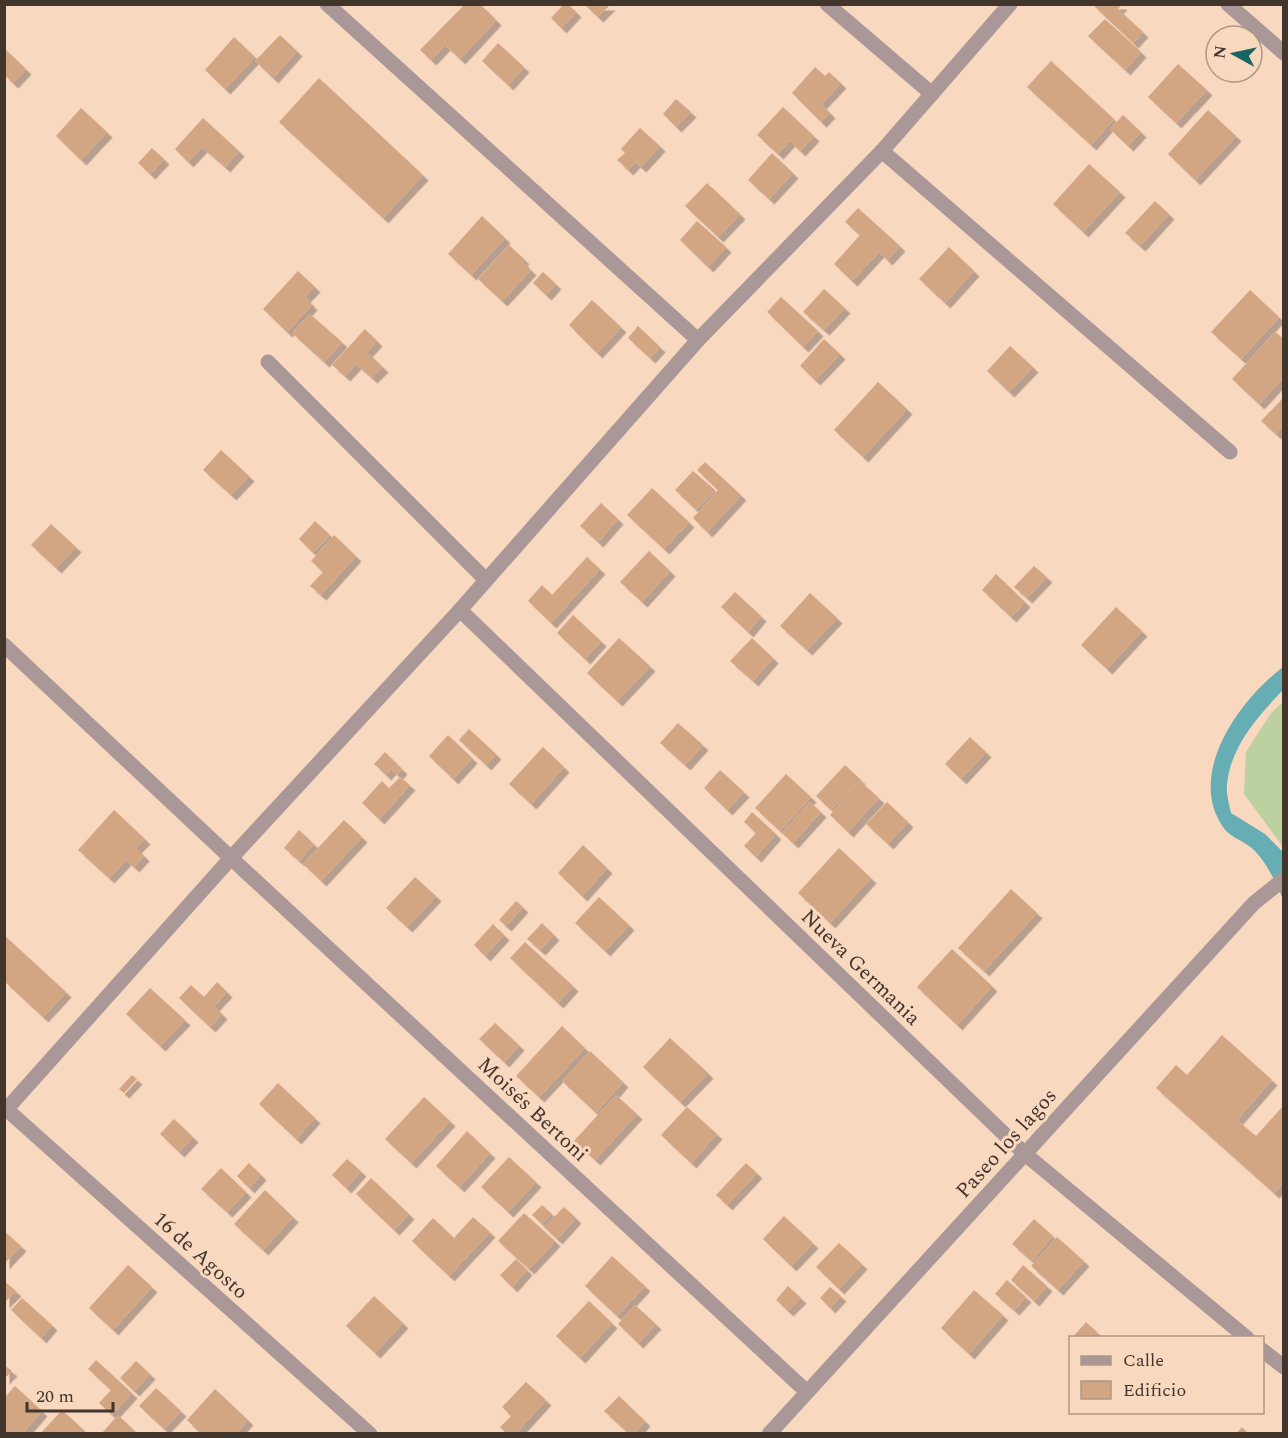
<svg xmlns="http://www.w3.org/2000/svg" width="1288" height="1438" font-family="Spectral,serif">
<style>
.green{fill:#bdd1a0}
.water{fill:#66adb4}
.building{fill:#d3a683;filter:url(#shadow)}
.lines{fill:none;stroke-linecap:round;stroke-linejoin:round}
.minor{stroke:#aa9898;stroke-width:15}
.labels{text-anchor:middle;stroke-width:6;stroke-linejoin:round;paint-order:stroke}
.street-label{font-size:21px;fill:#42352c;stroke:#f9d8c0}
</style>
<defs>
<filter id="shadow"><feDropShadow dx="5.5" dy="5.5" stdDeviation="0" flood-color="#0004"/></filter>
</defs>
<rect width="100%" height="100%" fill="#f9d8c0"/>
<path class="green" d="M1283 702V847L1244 794 1246 752 1271 713Z"/>
<path class="water" d="M1283 667V690C1258 716 1230 747 1227 785 1226 794 1229 804 1231 813L1265 834 1283 852V899C1277 884 1263 855 1249 846 1241 840 1229 836 1223 827 1186 773 1240 700 1283 667Z"/>
<g class="building">
<path d="M465 4H480L496 20 460 59 445 45 431 60 420 50Z"/>
<path d="M564 4H568L576 12 561 28 551 18Z"/>
<path d="M1092 4H1122L1118 9 1143 32 1133 43Z"/>
<path d="M585 5H610L598 17Z"/>
<path d="M1105 19 1141 52 1125 70 1088 36Z"/>
<path d="M280 35 297 51 273 78 255 61Z"/>
<path d="M234 37 255 57 225 89 205 70Z"/>
<path d="M498 43 524 67 508 85 482 61Z"/>
<path d="M4 48 26 69 13 83 4 75Z"/>
<path d="M1051 61 1114 119 1091 145 1027 87Z"/>
<path d="M1178 64 1207 90 1176 123 1148 97Z"/>
<path d="M815 67 825 76 829 72 841 83 821 104 830 113 821 122 792 93Z"/>
<path d="M319 78 423 175 383 218 279 122Z"/>
<path d="M676 99 691 112 676 127 663 114Z"/>
<path d="M783 107 814 136 800 151 790 141 778 154 757 135Z"/>
<path d="M81 108 107 132 81 160 56 136Z"/>
<path d="M1208 110 1236 136 1195 180 1168 154Z"/>
<path d="M1123 115 1141 132 1128 146 1110 129Z"/>
<path d="M203 118 239 151 225 167 202 147 188 162 175 149Z"/>
<path d="M640 128 660 146 641 167 635 162 628 170 617 160 625 153 621 149Z"/>
<path d="M152 148 164 159 150 174 138 163Z"/>
<path d="M772 153 793 173 769 199 748 180Z"/>
<path d="M1089 164 1120 192 1083 232 1053 204Z"/>
<path d="M707 183 740 214 718 237 685 206Z"/>
<path d="M1155 201 1169 214 1140 246 1125 233Z"/>
<path d="M858 208 900 246 887 260 879 252 852 281 834 264 860 235 845 222Z"/>
<path d="M482 216 505 238 471 275 448 254Z"/>
<path d="M697 221 726 247 708 267 680 240Z"/>
<path d="M509 245 524 259 522 261 531 270 502 301 478 279Z"/>
<path d="M949 247 974 271 945 303 919 279Z"/>
<path d="M298 271 315 287 305 297 312 305 287 332 263 309Z"/>
<path d="M543 272 556 284 546 295 533 283Z"/>
<path d="M824 289 845 308 824 330 803 312Z"/>
<path d="M1250 290 1279 317 1241 359 1211 332Z"/>
<path d="M781 297 818 331 803 347 767 312Z"/>
<path d="M592 300 621 327 597 353 569 325Z"/>
<path d="M310 314 342 342 324 362 292 333Z"/>
<path d="M638 326 660 347 650 358 628 338Z"/>
<path d="M365 329 377 341 367 352 383 367 372 378 356 364 345 376 332 365Z"/>
<path d="M1275 332 1284 339V377L1259 404 1232 379Z"/>
<path d="M824 339 840 354 815 380 800 366Z"/>
<path d="M1010 346 1033 367 1009 392 987 371Z"/>
<path d="M878 382 907 409 863 457 834 430Z"/>
<path d="M1284 397V426L1276 434 1261 421Z"/>
<path d="M221 450 249 476 231 495 203 470Z"/>
<path d="M705 462 741 495 707 532 693 518 718 490 697 470Z"/>
<path d="M693 471 715 490 696 510 675 490Z"/>
<path d="M652 488 689 522 664 549 627 515Z"/>
<path d="M601 503 618 519 598 542 580 526Z"/>
<path d="M315 521 330 535 313 553 299 539Z"/>
<path d="M51 524 76 547 56 568 31 545Z"/>
<path d="M334 535 356 556 321 595 310 586 323 572 311 561Z"/>
<path d="M649 551 670 571 642 602 620 582Z"/>
<path d="M587 557 600 569 551 623 528 601 542 585 552 595Z"/>
<path d="M1034 566 1047 577 1027 598 1014 587Z"/>
<path d="M996 574 1025 602 1011 617 982 590Z"/>
<path d="M735 592 761 616 748 632 721 607Z"/>
<path d="M810 593 837 618 807 650 780 626Z"/>
<path d="M1116 607 1142 631 1107 669 1081 645Z"/>
<path d="M573 615 601 641 585 659 557 633Z"/>
<path d="M619 638 650 666 617 701 587 673Z"/>
<path d="M752 638 773 658 753 681 730 661Z"/>
<path d="M678 723 703 745 685 765 660 743Z"/>
<path d="M469 729 496 754 486 765 459 740Z"/>
<path d="M448 735 472 758 453 779 429 756Z"/>
<path d="M970 737 986 752 961 779 945 764Z"/>
<path d="M543 747 564 767 531 804 509 784Z"/>
<path d="M385 752 402 769 397 775 391 769 386 775 374 764Z"/>
<path d="M845 765 860 779 831 810 816 796Z"/>
<path d="M720 770 744 792 727 810 704 788Z"/>
<path d="M786 774 811 797 780 831 755 808Z"/>
<path d="M400 777 410 785 379 819 362 803 382 781 389 788Z"/>
<path d="M860 781 879 798 848 832 830 815Z"/>
<path d="M810 802 821 812 793 843 782 833Z"/>
<path d="M887 802 908 822 888 844 866 824Z"/>
<path d="M114 810 145 839 136 848 144 856 134 867 126 860 109 878 78 850Z"/>
<path d="M752 812 776 834 756 857 744 846 756 833 744 822Z"/>
<path d="M344 820 362 837 321 881 303 864Z"/>
<path d="M299 830 314 844 299 861 284 848Z"/>
<path d="M583 845 607 868 582 896 558 873Z"/>
<path d="M839 848 871 878 830 923 798 893Z"/>
<path d="M415 877 436 896 407 927 386 908Z"/>
<path d="M1011 889 1037 913 984 971 958 948Z"/>
<path d="M599 897 629 925 605 951 575 923Z"/>
<path d="M516 901 523 907 506 926 499 920Z"/>
<path d="M542 923 554 935 540 950 527 939Z"/>
<path d="M493 924 504 935 485 956 474 945Z"/>
<path d="M4 935 66 992 43 1017 4 981Z"/>
<path d="M525 942 573 986 558 1003 510 958Z"/>
<path d="M952 949 992 986 957 1025 917 987Z"/>
<path d="M217 982 227 992 214 1006 222 1014 210 1027 179 998 191 985 204 997Z"/>
<path d="M150 988 185 1020 160 1046 126 1014Z"/>
<path d="M495 1023 519 1045 504 1062 479 1039Z"/>
<path d="M562 1026 585 1048 539 1097 516 1076Z"/>
<path d="M1222 1035 1272 1080 1237 1120 1256 1136 1284 1105V1182L1274 1193 1156 1088 1176 1065 1187 1075Z"/>
<path d="M670 1038 708 1073 680 1102 643 1067Z"/>
<path d="M590 1051 623 1082 596 1113 562 1081Z"/>
<path d="M132 1075 137 1079 124 1093 119 1089Z"/>
<path d="M278 1083 315 1118 296 1139 259 1104Z"/>
<path d="M616 1095 637 1114 595 1160 574 1141Z"/>
<path d="M424 1097 450 1121 411 1163 385 1139Z"/>
<path d="M687 1107 717 1134 691 1163 661 1135Z"/>
<path d="M174 1119 193 1137 179 1152 160 1134Z"/>
<path d="M467 1131 490 1153 459 1187 436 1166Z"/>
<path d="M509 1157 536 1182 508 1212 481 1187Z"/>
<path d="M347 1159 361 1171 346 1188 332 1175Z"/>
<path d="M249 1163 261 1175 249 1188 237 1176Z"/>
<path d="M746 1163 757 1173 727 1205 716 1195Z"/>
<path d="M221 1168 246 1192 227 1212 201 1189Z"/>
<path d="M371 1178 409 1214 394 1230 356 1194Z"/>
<path d="M265 1190 293 1217 263 1250 234 1224Z"/>
<path d="M542 1205 552 1214 542 1224 532 1215Z"/>
<path d="M564 1207 576 1218 557 1239 544 1227Z"/>
<path d="M524 1213 555 1241 529 1269 498 1241Z"/>
<path d="M784 1216 813 1243 791 1266 763 1239Z"/>
<path d="M473 1217 490 1232 449 1276 412 1241 433 1218 454 1238Z"/>
<path d="M1034 1219 1053 1236 1032 1261 1012 1244Z"/>
<path d="M4 1231 21 1246 4 1264Z"/>
<path d="M1057 1237 1084 1261 1058 1290 1031 1266Z"/>
<path d="M839 1243 862 1264 839 1289 816 1267Z"/>
<path d="M612 1256 645 1286 617 1316 585 1286Z"/>
<path d="M516 1259 527 1270 512 1287 500 1275Z"/>
<path d="M128 1265 152 1287 113 1330 89 1308Z"/>
<path d="M1023 1265 1047 1286 1034 1301 1011 1280Z"/>
<path d="M1007 1280 1026 1297 1014 1310 995 1294Z"/>
<path d="M4 1281 16 1291 4 1303Z"/>
<path d="M788 1286 801 1298 788 1311 776 1300Z"/>
<path d="M830 1287 841 1296 830 1308 820 1298Z"/>
<path d="M974 1290 1003 1315 969 1354 941 1328Z"/>
<path d="M374 1296 403 1323 375 1353 346 1326Z"/>
<path d="M22 1298 52 1325 41 1338 11 1310Z"/>
<path d="M589 1301 612 1323 580 1358 556 1336Z"/>
<path d="M635 1305 656 1324 638 1343 618 1324Z"/>
<path d="M1086 1322 1097 1332 1093 1338H1072Z"/>
<path d="M96 1360 132 1393 112 1415 99 1403 111 1390 88 1369Z"/>
<path d="M136 1361 150 1374 134 1391 120 1378Z"/>
<path d="M4 1365 12 1371 4 1379Z"/>
<path d="M526 1382 546 1400 515 1434H507L500 1427 511 1416 502 1407Z"/>
<path d="M15 1386 42 1411 22 1434H4V1398Z"/>
<path d="M156 1388 181 1411 164 1429 139 1406Z"/>
<path d="M215 1389 248 1420 235 1434H201L187 1420Z"/>
<path d="M619 1396 645 1421 634 1434H629L604 1411Z"/>
<path d="M62 1410 85 1431 82 1434H40Z"/>
<path d="M118 1415 138 1434H101Z"/>
<path d="M1242 1427 1249 1434H1236Z"/>
</g>
<g class="lines">
<g class="minor">
<path d="M327 4 698 340"/>
<path d="M827 4 932 94"/>
<path d="M1228 4 1284 53"/>
<path d="M882 151 1230 452"/>
<path d="M268 362 486 580"/>
<path d="M460 610 1025 1154 1247 1338"/>
<path d="M4 645 231 858 807 1392"/>
<path d="M4 1107 370 1434"/>
<path d="M4 1112 231 858 460 610 698 340 882 151 1010 4"/>
<path d="M1262 1350 1284 1367"/>
<path d="M769 1434 1254 903 1284 879"/>
</g>
</g>
<g class="labels">
<g class="street-label">
<text transform="translate(861 967) rotate(44)" y="7">Nueva Germania</text>
<text transform="translate(533 1109) rotate(43)" y="7">Moisés Bertoni</text>
<text transform="translate(1006 1143) rotate(-48)" y="7">Paseo los lagos</text>
<text transform="translate(201 1255) rotate(42)" y="7">16 de Agosto</text>
</g>
</g>
<rect width="1288" height="1438" fill="none" stroke="#42352c" stroke-width="12"/>
<rect x="1069" y="1336" width="195" height="78" fill="#f9d8c0" stroke="#b09785" stroke-width="1.5"/>
<rect x="1081" y="1356" width="30" height="9" fill="#aa9898" stroke="#b09785" stroke-width="1.5"/>
<text x="1123" y="1366" font-size="18" fill="#42352c">Calle</text>
<rect x="1081" y="1381" width="30" height="18" fill="#d3a683" stroke="#b09785" stroke-width="1.5"/>
<text x="1123" y="1396" font-size="18" fill="#42352c">Edificio</text>
<g transform="translate(1234 54) rotate(278)"><circle r="28" fill="#f9d8c0" stroke="#b09785" stroke-width="1.5"/>
<path d="M0-4.5L10 22L0 15L-10 22Z" fill="#186664"/>
<text y="-9" font-size="16" font-weight="bold" text-anchor="middle" fill="#42352c">N</text>
</g>
<path d="M27 1402v9h86v-9" fill="none" stroke="#42352c" stroke-width="3"/>
<text x="36" y="1402" font-size="18" fill="#42352c" stroke="#f9d8c0" stroke-width="4.5" paint-order="stroke">20 m</text>
</svg>
